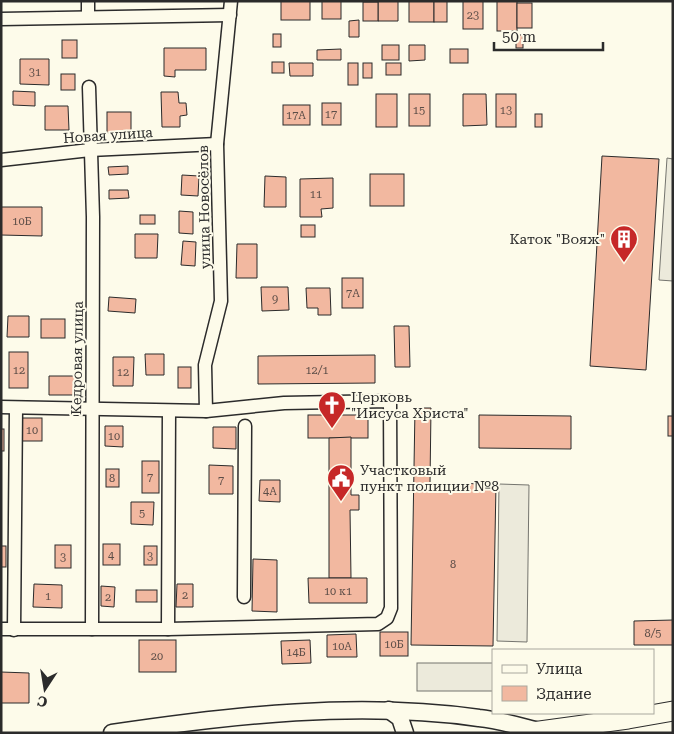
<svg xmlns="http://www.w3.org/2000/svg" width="674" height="734" font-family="'Roboto Serif',serif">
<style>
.parking{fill:#eceadb;stroke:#74746e}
.building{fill:#f2b8a0;stroke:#2b2b2b}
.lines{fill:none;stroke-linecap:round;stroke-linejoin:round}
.minor-casing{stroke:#2b2b2b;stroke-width:15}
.tertiary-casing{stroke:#2b2b2b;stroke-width:19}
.secondary-casing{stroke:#2b2b2b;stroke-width:21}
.minor{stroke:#fdfbea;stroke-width:12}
.tertiary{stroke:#fdfbea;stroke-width:16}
.secondary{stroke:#fdfbea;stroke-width:19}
.labels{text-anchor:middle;stroke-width:4;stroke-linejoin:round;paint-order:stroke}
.number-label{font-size:11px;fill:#5d4e48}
.street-label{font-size:14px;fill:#2b2b2b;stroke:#fdfbea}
.poi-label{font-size:14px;fill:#2b2b2b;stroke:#fdfbea;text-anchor:start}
</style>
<rect width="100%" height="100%" fill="#fdfbea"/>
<g class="parking">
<path d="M667 158 673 159V281L659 280Z"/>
<path d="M499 484 529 485 527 642 497 641Z"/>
<rect x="417" y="663" width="76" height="28"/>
</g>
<g class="building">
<rect x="281" y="1" width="29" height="19"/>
<rect x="322" y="1" width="19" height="18"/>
<path d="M398 1V21H378V1Z"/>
<rect x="409" y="1" width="25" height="21"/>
<rect x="434" y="1" width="13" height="21"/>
<rect x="463" y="1" width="20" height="28"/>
<rect x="497" y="1" width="20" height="30"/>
<rect x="363" y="2" width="15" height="19"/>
<rect x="517" y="3" width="15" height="25"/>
<path d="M359 20V37H349V21Z"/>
<rect x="273" y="34" width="8" height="13"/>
<rect x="516" y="35" width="7" height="13"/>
<rect x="62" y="40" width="15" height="18"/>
<rect x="382" y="45" width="17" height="15"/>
<path d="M409 45H425V60L409 61Z"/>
<path d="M164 48H206V70H175V77L164 76Z"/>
<path d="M341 49V60H317V50Z"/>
<rect x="450" y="49" width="18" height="14"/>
<path d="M20 59H49V85L20 84Z"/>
<rect x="272" y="62" width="12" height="11"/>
<path d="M289 63H313V76H290Z"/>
<rect x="348" y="63" width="10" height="22"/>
<rect x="363" y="63" width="9" height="15"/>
<rect x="386" y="63" width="15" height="12"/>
<rect x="61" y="74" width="14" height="16"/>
<path d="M13 91 35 92V106L13 105Z"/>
<path d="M161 92H178L179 103H186L187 115 180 116V127H162Z"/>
<rect x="376" y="94" width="21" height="33"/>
<rect x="409" y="94" width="21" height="32"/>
<path d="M463 94H486L487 125 463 126Z"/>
<rect x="496" y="94" width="20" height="33"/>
<rect x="322" y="103" width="19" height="22"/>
<rect x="283" y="105" width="27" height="20"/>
<path d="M45 106H68L69 130H45Z"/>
<rect x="107" y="112" width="24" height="21"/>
<rect x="535" y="114" width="7" height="13"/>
<path d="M602 156 659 159 646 370 590 366Z"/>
<path d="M128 166V174L109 175 108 167Z"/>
<rect x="370" y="174" width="34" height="32"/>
<path d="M182 175 199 176 198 196 181 195Z"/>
<path d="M265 176 286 177V207H264Z"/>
<path d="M333 178V208L321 209 322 217H300V179Z"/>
<path d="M109 190H128L129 198 109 199Z"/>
<path d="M1 207H42V236L1 235Z"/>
<path d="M179 211 193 212V234L179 233Z"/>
<rect x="140" y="215" width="15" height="9"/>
<rect x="301" y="225" width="14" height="12"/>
<path d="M135 234H158L157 258H135Z"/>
<path d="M183 241 196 242 195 266 181 265Z"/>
<path d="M237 244H257V278H236Z"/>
<rect x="342" y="278" width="21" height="30"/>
<path d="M261 287H288L289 310 262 311Z"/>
<path d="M306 288H330L331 315H318V308H307Z"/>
<path d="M109 297 136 299 135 313 108 311Z"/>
<path d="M8 316H29V337H7Z"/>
<rect x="41" y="319" width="24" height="19"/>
<path d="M394 326H409L410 367H395Z"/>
<rect x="9" y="352" width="19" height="36"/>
<path d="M145 354H164V375H146Z"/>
<path d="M375 355V383L258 384V356Z"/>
<path d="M113 357H134L133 386H113Z"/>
<rect x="178" y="367" width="13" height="21"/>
<path d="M49 376H75L74 395H49Z"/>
<path d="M415 408H431L430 483 496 484 493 646 411 645Z"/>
<rect x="308" y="415" width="60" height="23"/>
<path d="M479 415 571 416V449L479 448Z"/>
<rect x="668" y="416" width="5" height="20"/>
<rect x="22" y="418" width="20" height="23"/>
<path d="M105 426H123V447L105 446Z"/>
<path d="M213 427H236V449L213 448Z"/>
<rect x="1" y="429" width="3" height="22"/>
<path d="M351 437V495H359V510H350L351 578H329V438Z"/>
<rect x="142" y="461" width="17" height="32"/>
<path d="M209 465 233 466V494H209Z"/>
<rect x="106" y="469" width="13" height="18"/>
<path d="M260 480H280V502L259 501Z"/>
<path d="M131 502H154L153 525 131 524Z"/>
<rect x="103" y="544" width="17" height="21"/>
<rect x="55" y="545" width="16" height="23"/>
<rect x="1" y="546" width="5" height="21"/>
<rect x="144" y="546" width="13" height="19"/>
<path d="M253 559 277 560V612L252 611Z"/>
<path d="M308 578H367V603H309Z"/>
<path d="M34 584 62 585V608L33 607Z"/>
<path d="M177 584H193V607H176Z"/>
<path d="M101 586 115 587 114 607 101 606Z"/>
<rect x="136" y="590" width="21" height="12"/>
<path d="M673 620V645H634V621Z"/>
<rect x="380" y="632" width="28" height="24"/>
<path d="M356 634 357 657H327V635Z"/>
<rect x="139" y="640" width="37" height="32"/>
<path d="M310 640 311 663 282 664 281 641Z"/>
<path d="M1 672 29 673V703H1Z"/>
</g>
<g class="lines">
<g class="minor-casing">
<g id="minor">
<path d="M88 1V17"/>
<path d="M1 19 230 15"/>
<path d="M89 87 93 217 92 629"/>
<path d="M1 160 90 150 217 144"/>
<path d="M1 407 206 411 284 403 390 401 391 608 387 618 378 624 168 629H1"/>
<path d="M206 411 205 365 221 301 217 144 231 1"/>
<path d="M244 597 245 426"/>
<path d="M168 629 169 411"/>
<path d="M14 630 16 408"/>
</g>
</g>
<g class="tertiary-casing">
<g id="tertiary">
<path d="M389 710 400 718 405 733"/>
<path d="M112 733C233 715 358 701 479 718 499 720 519 726 539 731"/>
</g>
</g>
<g class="secondary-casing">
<path id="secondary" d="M525 733 628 719 673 711"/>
</g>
<use href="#minor" class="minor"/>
<use href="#tertiary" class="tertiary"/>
<use href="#secondary" class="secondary"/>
</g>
<defs>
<g id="building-pin" transform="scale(1.4375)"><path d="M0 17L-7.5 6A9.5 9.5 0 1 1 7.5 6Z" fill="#c62828" stroke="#fdfbea"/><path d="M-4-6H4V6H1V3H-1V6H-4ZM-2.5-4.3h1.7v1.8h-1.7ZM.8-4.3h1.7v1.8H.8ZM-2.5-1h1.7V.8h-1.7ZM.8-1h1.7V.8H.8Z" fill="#fff"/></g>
<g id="church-pin" transform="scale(1.4375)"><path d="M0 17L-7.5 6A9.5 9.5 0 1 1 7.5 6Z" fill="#c62828" stroke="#fdfbea"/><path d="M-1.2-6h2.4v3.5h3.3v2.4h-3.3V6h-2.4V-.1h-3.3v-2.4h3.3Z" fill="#fff"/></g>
<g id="civic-pin" transform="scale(1.4375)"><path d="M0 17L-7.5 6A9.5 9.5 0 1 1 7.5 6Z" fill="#c62828" stroke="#fdfbea"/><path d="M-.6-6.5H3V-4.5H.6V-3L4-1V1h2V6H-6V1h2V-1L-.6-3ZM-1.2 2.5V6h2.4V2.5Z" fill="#fff"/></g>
</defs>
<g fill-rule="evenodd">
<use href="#building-pin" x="624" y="239"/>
<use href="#church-pin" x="332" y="405"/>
<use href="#civic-pin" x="341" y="478"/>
</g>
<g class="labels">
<g class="number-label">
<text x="473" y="19">23</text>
<text x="35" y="76">31</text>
<text x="419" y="114">15</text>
<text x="506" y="114">13</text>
<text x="331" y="118">17</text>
<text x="296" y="119">17А</text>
<text x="316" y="198">11</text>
<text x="22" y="225">10Б</text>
<text x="353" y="297">7А</text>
<text x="275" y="303">9</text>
<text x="19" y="374">12</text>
<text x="317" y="374">12/1</text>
<text x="123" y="376">12</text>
<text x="32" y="434">10</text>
<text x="114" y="440">10</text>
<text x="150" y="481">7</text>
<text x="112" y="482">8</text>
<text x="221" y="484">7</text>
<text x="270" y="495">4А</text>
<text x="142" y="517">5</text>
<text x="111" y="559">4</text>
<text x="150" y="560">3</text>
<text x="63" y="561">3</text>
<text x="453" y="568">8</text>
<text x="338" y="595">10 к1</text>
<text x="185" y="599">2</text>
<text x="48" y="600">1</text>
<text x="108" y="601">2</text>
<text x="653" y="637">8/5</text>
<text x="394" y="648">10Б</text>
<text x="342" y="650">10А</text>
<text x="296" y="656">14Б</text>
<text x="157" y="660">20</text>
</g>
<g class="street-label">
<text transform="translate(108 135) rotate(-4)" y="5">Новая улица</text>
<text transform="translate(204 207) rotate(-91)" y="5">улица Новосёлов</text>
<text transform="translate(77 358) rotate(-89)" y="5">Кедровая улица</text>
</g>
<g class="poi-label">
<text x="605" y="244" text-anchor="end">Каток "Вояж"</text>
<text x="351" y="402">Церковь<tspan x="351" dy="16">"Иисуса Христа"</tspan></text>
<text x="360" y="475">Участковый<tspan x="360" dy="16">пункт полиции №8</tspan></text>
</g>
</g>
<rect width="674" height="734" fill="none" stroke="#2b2b2b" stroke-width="5"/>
<rect x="492" y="649" width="162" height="65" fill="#fdfbea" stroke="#a9a89e"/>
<rect x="502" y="665" width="25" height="8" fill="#fdfbea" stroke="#a9a89e"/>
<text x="536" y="674" font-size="15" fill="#2b2b2b">Улица</text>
<rect x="502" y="686" width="25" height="15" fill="#f2b8a0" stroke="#a9a89e"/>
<text x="536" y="699" font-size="15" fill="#2b2b2b">Здание</text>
<g transform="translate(45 689) rotate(192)" stroke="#fdfbea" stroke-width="4" paint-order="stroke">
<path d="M0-4L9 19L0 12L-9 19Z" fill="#2b2b2b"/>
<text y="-8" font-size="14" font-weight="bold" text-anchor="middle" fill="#2b2b2b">С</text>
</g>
<path d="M494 42v8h109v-8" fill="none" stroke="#2b2b2b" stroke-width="2.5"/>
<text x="502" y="42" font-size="15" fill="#2b2b2b" stroke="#fdfbea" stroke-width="4" paint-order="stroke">50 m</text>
</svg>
